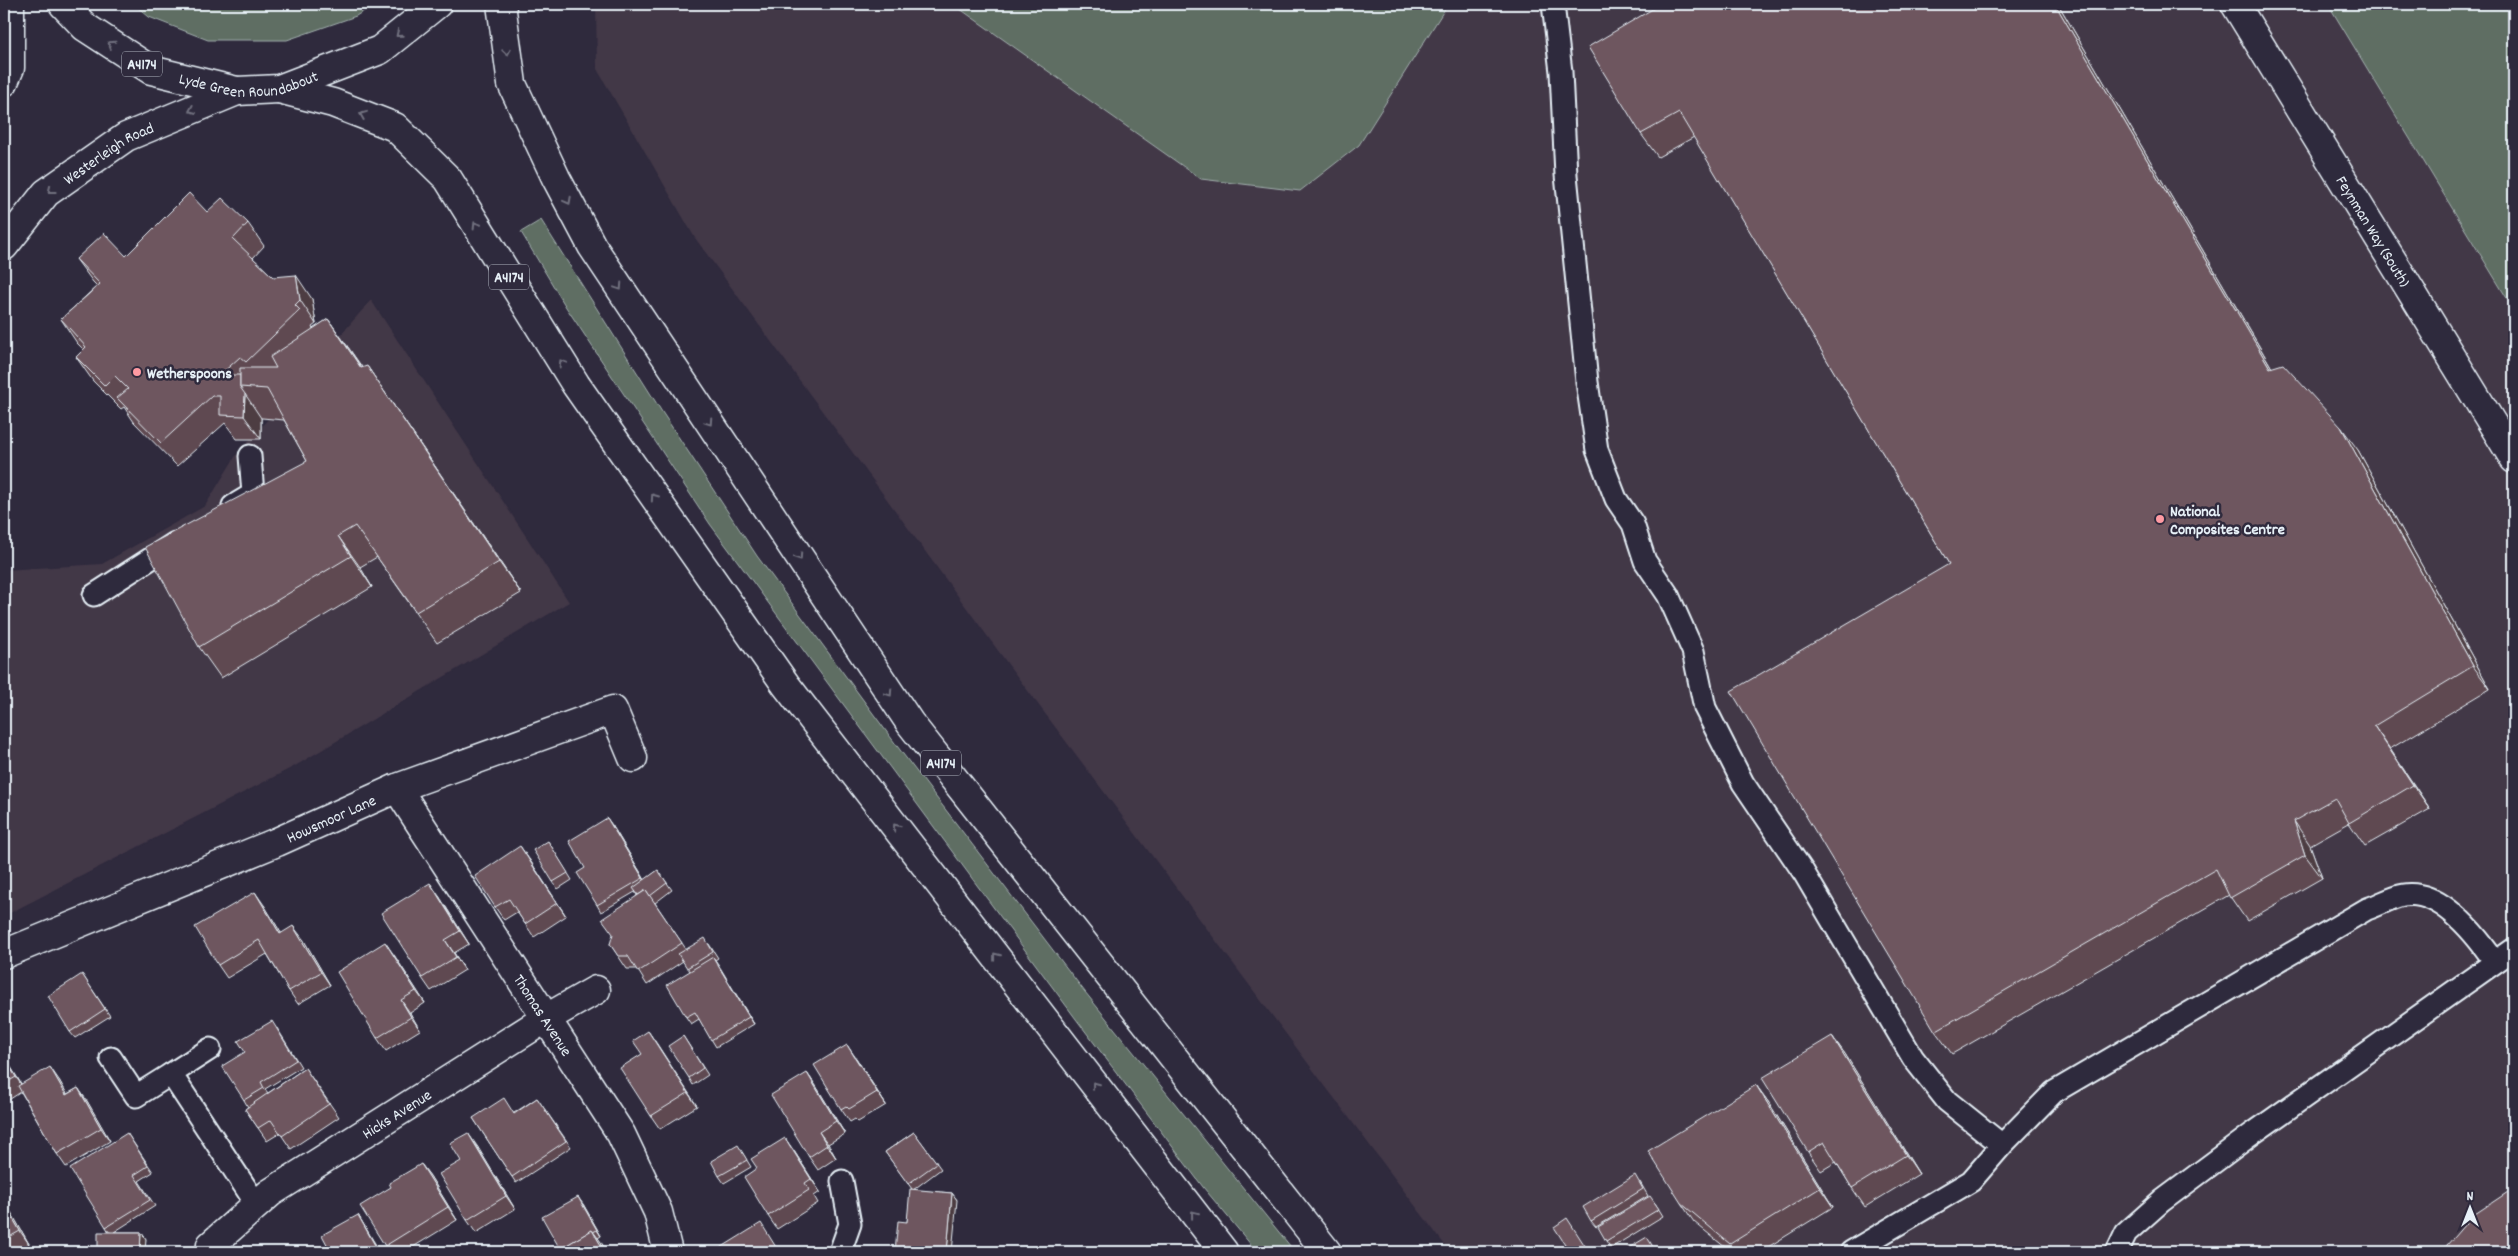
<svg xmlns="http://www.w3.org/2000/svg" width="2518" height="1256" font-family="Dekko,sans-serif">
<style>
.built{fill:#423747}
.green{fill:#5e6e64;stroke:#a3b0ae}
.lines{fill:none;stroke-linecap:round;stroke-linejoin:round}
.service-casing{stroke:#e8f1f8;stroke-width:25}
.minor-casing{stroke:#e8f1f8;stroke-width:31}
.tertiary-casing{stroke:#e8f1f8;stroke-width:31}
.trunk-casing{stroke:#e8f1f8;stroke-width:31}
.service{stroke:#2f2a3d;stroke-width:21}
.minor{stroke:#2f2a3d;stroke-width:28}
.tertiary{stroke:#2f2a3d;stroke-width:28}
.trunk{stroke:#2f2a3d;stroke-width:28}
.wall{fill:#5f4a51;stroke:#e8f1f8}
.shaded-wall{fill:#4d3c42;stroke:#e8f1f8}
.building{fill:#6e565e;stroke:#e8f1f8}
.oneway{stroke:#70707e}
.poi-dot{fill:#ff9aa2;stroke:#2f2a3d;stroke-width:2}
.labels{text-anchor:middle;stroke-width:5;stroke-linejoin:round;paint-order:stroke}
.shield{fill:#2f2a3d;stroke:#b0b5c0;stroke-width:1}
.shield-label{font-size:15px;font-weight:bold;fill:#e8f1f8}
.street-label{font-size:16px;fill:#e8f1f8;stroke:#2f2a3d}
.poi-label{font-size:16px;font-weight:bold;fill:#e8f1f8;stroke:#2f2a3d;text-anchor:start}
</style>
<rect width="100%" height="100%" fill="#2f2a3d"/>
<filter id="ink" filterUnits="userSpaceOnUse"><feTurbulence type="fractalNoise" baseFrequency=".02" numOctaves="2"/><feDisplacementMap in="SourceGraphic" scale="10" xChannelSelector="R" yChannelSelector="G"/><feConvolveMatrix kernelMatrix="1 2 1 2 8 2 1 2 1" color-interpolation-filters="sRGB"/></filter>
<g filter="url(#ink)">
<g class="built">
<path d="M596 4H2514V1252H1450L1013 671 695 238 597 69Z"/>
<path d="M371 300 569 602 295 766 4 916V570L102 564 205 506 235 457Z"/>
</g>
<g class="green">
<path d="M134 4H375L356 16 287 40H208L149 17Z"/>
<path d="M953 4H1448L1359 145 1300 191 1201 179Z"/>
<path d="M2328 4H2514V296L2508 300Z"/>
<path d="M541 220 662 412 757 556 903 754 1085 992 1295 1252H1257L1203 1187 1076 1019 710 524 566 307 521 232Z"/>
</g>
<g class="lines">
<g class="service-casing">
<g id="service">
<path d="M1553 4 1561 72 1566 175 1587 382 1597 450 1616 499 1633 524 1645 561 1668 595 1693 651 1705 708 1743 783 1804 873 1913 1058 1947 1101 2002 1145 2054 1092 2367 909C2379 905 2392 897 2404 895 2441 889 2477 936 2495 962"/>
<path d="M233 506 253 494 250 456"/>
<path d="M94 595 175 543"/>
<path d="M210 1049 171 1074 257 1205"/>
<path d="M111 1058 136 1096 171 1074"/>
<path d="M840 1252 850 1224 842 1181"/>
<path d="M1851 1252 1971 1181 2002 1145"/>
<path d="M2117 1252 2126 1233 2162 1201 2252 1134 2514 949"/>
</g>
</g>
<g class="minor-casing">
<g id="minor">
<path id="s1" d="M2235 4 2514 459"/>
<path id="s2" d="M397 788 621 1134 658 1212 668 1252"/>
<path id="s3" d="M4 954 277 842 397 788 613 710 633 758"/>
<path id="s4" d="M210 1252 211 1245 270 1193 545 1019 596 990"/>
</g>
</g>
<g class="tertiary-casing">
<g id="tertiary">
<path d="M4 82 10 68V4"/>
<path id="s5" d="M4 246 46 193 126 137 237 91"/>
</g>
</g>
<g class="trunk-casing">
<g id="trunk">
<path id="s6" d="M63 4 85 27 151 70 237 91 279 89 380 50 437 4"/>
<path d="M501 4 512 84 556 178 592 246 910 723 1327 1252"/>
<path d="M279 89 333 103 395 127 448 179 576 385 786 685 1224 1252"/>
</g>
</g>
<use href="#service" class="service"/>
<use href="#minor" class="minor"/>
<use href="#tertiary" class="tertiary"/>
<use href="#trunk" class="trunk"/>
</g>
<g class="wall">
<path d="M1661 4H2058L2272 368 2358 450 2490 689 2390 749 2430 809 2365 846 2349 823 2310 845 2322 878 2247 921 2229 895 1952 1054 1935 1031 1949 564 1694 137 1658 157 1641 134Z"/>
<path d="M207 212 248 223 264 246 253 258 273 277 312 299 316 324 312 327 313 329 328 319 362 367 388 397 521 593 437 643 377 557 360 567 372 587 221 678 199 647 307 461 284 420 262 418H261V439H237L225 423 177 466 134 422 124 407 121 409 93 381 76 357 84 350 77 343 61 319 97 286 93 282 76 259 126 256Z"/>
<path d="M612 825 645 880 658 870 672 890 655 903 686 949 709 944 718 958 715 960 754 1024 716 1047 699 1019 691 1024 686 1017 690 971 683 961 647 985 637 969H627L610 944 637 895 635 892 601 912 597 905 585 868Z"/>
<path d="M548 841 572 880 558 889 553 882Z"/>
<path d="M529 859 566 916 534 937 517 912 504 920 495 907Z"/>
<path d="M439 896 469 944 454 953 465 970 431 991 422 978Z"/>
<path d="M264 905 281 933 303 939 330 985 298 1004 289 991 267 954 227 978 218 965Z"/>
<path d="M394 955 425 1003 410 1013 420 1030 386 1051 377 1038Z"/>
<path d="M82 974 110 1016 75 1038 70 1032Z"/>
<path d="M277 1028 301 1067 265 1089 268 1093 305 1068 339 1117 291 1149 280 1133 267 1141 245 1109 248 1107 244 1100 245 1052Z"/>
<path d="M648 1031 697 1106 660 1129 651 1116 642 1054Z"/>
<path d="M683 1036 708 1075 693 1085 689 1078Z"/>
<path d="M1832 1036 1845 1054 1919 1174 1865 1207 1852 1188 1836 1162 1821 1171 1808 1152Z"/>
<path d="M4 1056 21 1084 59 1080 67 1094 78 1088 87 1101 110 1141 66 1167 57 1154 21 1092 4 1103Z"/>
<path d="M856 1058 886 1105 858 1122 855 1119 850 1122 841 1109Z"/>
<path d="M807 1073 816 1086 845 1134 828 1144 836 1158 818 1170 809 1157Z"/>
<path d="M1756 1085 1769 1103 1833 1207 1760 1252H1731L1694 1222 1681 1203Z"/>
<path d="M537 1098 571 1147 516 1183 473 1118 514 1113Z"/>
<path d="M914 1132 941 1169 913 1190 952 1193 957 1200 907 1222 912 1189 885 1152Z"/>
<path d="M127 1133 153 1172 139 1181 155 1206 114 1232H141L146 1239 109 1232 106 1227Z"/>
<path d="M477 1146 515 1209 476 1233 467 1220 461 1161Z"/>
<path d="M794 1151 820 1192 814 1196 818 1203 777 1229 768 1216Z"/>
<path d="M742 1152 751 1167 724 1183 719 1176Z"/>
<path d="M421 1164 430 1176 457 1220 405 1252H389L385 1246 391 1187Z"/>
<path d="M1640 1182 1648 1196 1596 1227 1591 1221Z"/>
<path d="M4 1200 29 1244 14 1252H4Z"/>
<path d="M1655 1203 1663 1216 1611 1248 1606 1241Z"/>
<path d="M583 1204 601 1236 598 1238 607 1252H555L560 1249Z"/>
<path d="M358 1215 380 1252H331Z"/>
</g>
<g class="shaded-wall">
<path d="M2055 4H2058L2286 392 2270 368Z"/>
<path d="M296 275 312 299 316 324 300 300Z"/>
<path d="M328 319 350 350 382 399 361 368Z"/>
<path d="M367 366 388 397 521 593 499 562Z"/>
<path d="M245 394 261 418V439L244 416Z"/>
<path d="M2341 427 2358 450 2490 689 2473 666Z"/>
<path d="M338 536 360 567 372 587 351 556Z"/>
<path d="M2374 726 2390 749 2430 809 2413 785Z"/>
<path d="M607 818 612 825 648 885 643 878Z"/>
<path d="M2294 821 2310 845 2322 878 2305 855Z"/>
<path d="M520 846 529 859 566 916 557 903Z"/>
<path d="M430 883 439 896 469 944 460 931Z"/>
<path d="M255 892 264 905 289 946 280 934Z"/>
<path d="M293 926 303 939 330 985 321 972Z"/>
<path d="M445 940 454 953 465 970 456 957Z"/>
<path d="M385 942 394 955 425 1003 416 991Z"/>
<path d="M713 957 718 964 754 1024 749 1017Z"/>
<path d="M401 1000 410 1013 420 1030 411 1017Z"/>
<path d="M648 1031 657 1044 697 1106 688 1093Z"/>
<path d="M1832 1036 1845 1054 1919 1174 1906 1155Z"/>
<path d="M847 1045 856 1058 886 1105 877 1092Z"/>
<path d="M4 1056 25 1090 16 1077 4 1058Z"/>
<path d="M50 1067 59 1080 75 1108 66 1095Z"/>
<path d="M807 1073 816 1086 845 1134 836 1121Z"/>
<path d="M1756 1085 1769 1103 1833 1207 1820 1188Z"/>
<path d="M78 1088 87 1101 110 1141 101 1128Z"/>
<path d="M819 1132 828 1144 836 1158 827 1145Z"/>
<path d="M468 1133 477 1146 515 1209 506 1196Z"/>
<path d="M785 1138 794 1151 820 1192 811 1179Z"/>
<path d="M421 1164 430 1176 457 1220 448 1207Z"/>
<path d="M952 1193 957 1200 952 1252H947Z"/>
<path d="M578 1197 583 1204 601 1236 597 1230Z"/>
<path d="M4 1200 29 1244 20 1231 4 1203Z"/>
<path d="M358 1215 362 1222 380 1252 376 1247Z"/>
<path d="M592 1230 601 1242 607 1252H606L602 1247Z"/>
<path d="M141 1232 146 1239 145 1252H140Z"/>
</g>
<g class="building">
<path d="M1661 4H2055L2270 368 2283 364 2341 427 2473 666 2374 726 2413 785 2349 823 2335 798 2294 821 2305 855 2230 898 2216 869 1935 1031 1731 691 1949 564 1679 113 1641 134 1588 47Z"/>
<path d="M189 193 207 212 222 198 248 223 233 239 273 277 296 275 300 300 295 305 300 310 246 362 240 357 220 375H240V387L245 394 244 416 220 415V396H212L161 443 117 398 128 389 115 376 105 386 76 357 86 347 61 319 100 284 76 259 104 233 126 256Z"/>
<path d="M328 319 361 368 367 366 499 562 416 612 355 526 338 536 351 556 199 647 145 547 307 461 267 389 240 387V368H276L270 357Z"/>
<path d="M607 818 643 878 597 905 577 873 585 868 569 841Z"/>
<path d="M548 841 568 873 553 882 533 850Z"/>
<path d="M520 846 557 903 525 924 509 899 495 907 475 876Z"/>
<path d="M658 870 667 883 650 896 646 890 638 895 633 888Z"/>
<path d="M430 883 460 931 445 940 456 957 422 978 381 913Z"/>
<path d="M646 890 682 943 638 972 628 956H618L610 944 613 934 602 919Z"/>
<path d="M255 892 280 934 293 926 321 972 289 991 259 940 218 965 195 927Z"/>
<path d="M705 938 713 952 687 968 678 954Z"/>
<path d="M385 942 416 991 401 1000 411 1017 377 1038 337 972Z"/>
<path d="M713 957 749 1017 711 1040 695 1012 686 1017 667 985Z"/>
<path d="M82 974 105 1009 70 1032 48 996Z"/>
<path d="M272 1021 296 1060 261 1082 264 1088 244 1100 222 1066 245 1052 238 1041Z"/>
<path d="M648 1031 688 1093 651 1116 620 1068 642 1054 633 1041Z"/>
<path d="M683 1036 703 1068 689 1078 668 1046Z"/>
<path d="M1832 1036 1906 1155 1852 1188 1824 1142 1808 1152 1762 1078Z"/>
<path d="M847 1045 877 1092 849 1109 846 1106 841 1109 814 1065Z"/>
<path d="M4 1058 16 1077 4 1084Z"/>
<path d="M50 1067 66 1095 78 1088 101 1128 57 1154 18 1086Z"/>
<path d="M305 1068 329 1104 282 1136 271 1120 258 1128 245 1109Z"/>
<path d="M807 1073 836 1121 819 1132 827 1145 809 1157 771 1095Z"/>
<path d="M1756 1085 1820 1188 1730 1244 1681 1203 1648 1151Z"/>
<path d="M504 1098 514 1114 537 1098 566 1141 512 1177 473 1118Z"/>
<path d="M914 1132 937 1163 908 1184 885 1152Z"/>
<path d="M127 1133 148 1166 134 1175 150 1200 106 1227 70 1169Z"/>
<path d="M468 1133 506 1196 467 1220 439 1174 461 1161 450 1143Z"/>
<path d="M785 1138 811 1179 805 1183 809 1190 768 1216 744 1177 757 1168 751 1159Z"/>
<path d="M738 1145 747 1160 719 1176 711 1161Z"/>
<path d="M421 1164 448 1207 385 1246 360 1206 391 1187 389 1183Z"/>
<path d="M1635 1175 1643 1189 1591 1221 1583 1207Z"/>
<path d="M2514 1188V1252H2441L2472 1216Z"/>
<path d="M910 1189 952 1193 947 1252H895L898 1221 907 1222Z"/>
<path d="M1650 1196 1659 1209 1606 1241 1598 1227Z"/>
<path d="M578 1197 597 1230 593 1232 592 1230 560 1249 542 1217Z"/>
<path d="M4 1203 20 1231 4 1240Z"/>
<path d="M358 1215 376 1247 367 1252H331L322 1235Z"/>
<path d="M1567 1218 1589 1252H1570L1554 1227Z"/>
<path d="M761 1223 779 1252H714Z"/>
<path d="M592 1230 602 1247 593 1252H555Z"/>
<path d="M98 1232H141L140 1252H98Z"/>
<path d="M1647 1237 1655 1250 1650 1252H1622Z"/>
</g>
<defs><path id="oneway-chevron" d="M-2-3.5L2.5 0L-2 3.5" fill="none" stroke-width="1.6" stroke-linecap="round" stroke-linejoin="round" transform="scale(1.25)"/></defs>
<g class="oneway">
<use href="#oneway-chevron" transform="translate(399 34) rotate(141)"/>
<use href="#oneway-chevron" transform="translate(111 44) rotate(-147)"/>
<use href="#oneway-chevron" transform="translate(507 52) rotate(81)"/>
<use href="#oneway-chevron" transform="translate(192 110) rotate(157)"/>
<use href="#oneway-chevron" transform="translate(363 115) rotate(-158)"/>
<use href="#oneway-chevron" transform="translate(51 190) rotate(142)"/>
<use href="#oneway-chevron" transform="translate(568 201) rotate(62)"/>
<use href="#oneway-chevron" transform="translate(476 225) rotate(-122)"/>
<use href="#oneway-chevron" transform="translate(619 287) rotate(56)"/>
<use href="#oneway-chevron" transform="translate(562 363) rotate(-122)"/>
<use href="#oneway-chevron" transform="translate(709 422) rotate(56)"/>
<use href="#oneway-chevron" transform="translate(654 497) rotate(-125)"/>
<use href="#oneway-chevron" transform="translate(799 557) rotate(56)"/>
<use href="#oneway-chevron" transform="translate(889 693) rotate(56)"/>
<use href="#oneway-chevron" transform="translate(896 827) rotate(-128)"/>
<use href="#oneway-chevron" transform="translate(996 956) rotate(-128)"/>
<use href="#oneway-chevron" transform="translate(1095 1085) rotate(-128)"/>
<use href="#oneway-chevron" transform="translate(1194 1214) rotate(-128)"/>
</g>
</g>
<g class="poi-dot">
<circle cx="137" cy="372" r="5"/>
<circle cx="2160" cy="519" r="5"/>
</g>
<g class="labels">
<g class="shield">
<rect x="122" y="51.5" width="40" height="25" rx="4"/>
<rect x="489" y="264.5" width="40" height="25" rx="4"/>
<rect x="921" y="750.5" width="40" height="25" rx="4"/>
</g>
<g class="shield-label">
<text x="142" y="69">A4174</text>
<text x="509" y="282">A4174</text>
<text x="941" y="768">A4174</text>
</g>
<g class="street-label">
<text dy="6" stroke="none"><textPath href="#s6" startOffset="211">Lyde Green Roundabout</textPath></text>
<text dy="6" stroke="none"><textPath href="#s5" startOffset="142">Westerleigh Road</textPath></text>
<text dy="6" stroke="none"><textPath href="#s1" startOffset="266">Feynman Way (South)</textPath></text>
<text dy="6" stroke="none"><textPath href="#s3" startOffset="354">Howsmoor Lane</textPath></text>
<text dy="6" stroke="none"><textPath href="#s2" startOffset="270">Thomas Avenue</textPath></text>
<text dy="6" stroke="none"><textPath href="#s4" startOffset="235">Hicks Avenue</textPath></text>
</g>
<g class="poi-label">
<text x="147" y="378">Wetherspoons</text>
<text x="2170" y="516">National<tspan x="2170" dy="18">Composites Centre</tspan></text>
</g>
</g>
<rect width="2518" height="1256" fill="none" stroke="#2f2a3d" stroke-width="20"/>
<rect x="10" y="10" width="2498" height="1236" fill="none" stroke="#e8f1f8" stroke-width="2" filter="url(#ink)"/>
<g transform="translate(2470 1208)" stroke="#2f2a3d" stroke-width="4" paint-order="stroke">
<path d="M0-4L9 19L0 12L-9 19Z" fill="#e8f1f8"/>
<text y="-8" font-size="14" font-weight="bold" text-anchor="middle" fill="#e8f1f8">N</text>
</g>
</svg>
